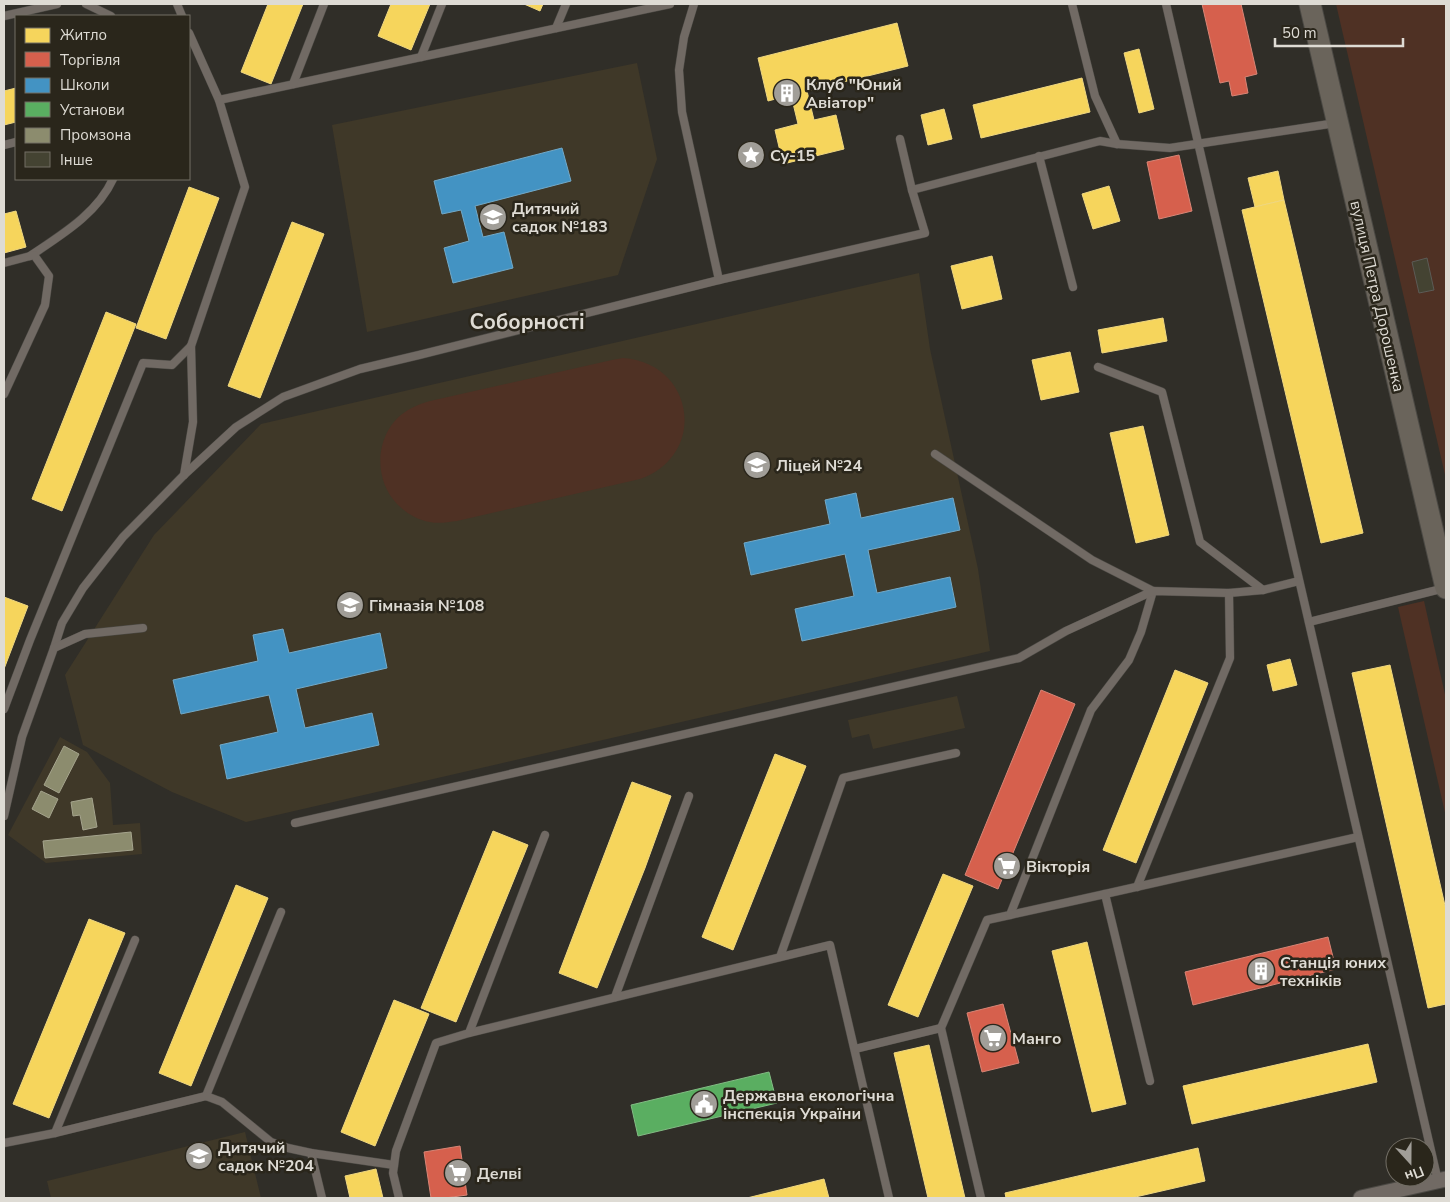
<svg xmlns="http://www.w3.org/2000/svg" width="1450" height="1202" font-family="'Nunito Sans',sans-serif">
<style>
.built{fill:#3f3828}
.green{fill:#4f3124}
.homes{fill:#f6d55c;stroke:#efd780}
.shops{fill:#d6604d;stroke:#d88576}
.schools{fill:#4393c3;stroke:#72a9c8}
.public{fill:#5aae61;stroke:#82bc84}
.industry{fill:#8c8c6e;stroke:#a5a48d}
.building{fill:#444332;stroke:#5c5b56}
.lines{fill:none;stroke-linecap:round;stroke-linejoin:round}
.service-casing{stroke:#4b4944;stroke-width:9}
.minor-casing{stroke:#4b4944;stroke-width:17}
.secondary-casing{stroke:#4b4944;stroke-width:23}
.service{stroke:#716a64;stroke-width:8}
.minor{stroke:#716a64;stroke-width:15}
.secondary{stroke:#6a645b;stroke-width:21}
.labels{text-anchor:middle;stroke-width:5;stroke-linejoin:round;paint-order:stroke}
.poi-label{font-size:16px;font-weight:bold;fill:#dedbd4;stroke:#2a261b;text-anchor:start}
.street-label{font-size:16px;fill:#dedbd4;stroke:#2a261b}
.district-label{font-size:21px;font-weight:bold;fill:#dedbd4;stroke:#2a261b}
</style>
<rect width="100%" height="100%" fill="#302e28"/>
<g class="built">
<path d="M637 63 657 159 618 275 367 332 332 125Z"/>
<path d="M919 273 930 349 978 569 990 651 246 822 172 792 83 745 65 675 154 535 261 424Z"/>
<path d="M957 696 965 728 873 749 869 734 852 738 848 720Z"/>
<path d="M60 737 87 752 110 783 113 825 140 823 142 854 46 863 8 835Z"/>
<path d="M245 1132 261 1198H51L47 1181Z"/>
</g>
<g class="green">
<path d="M1336 4H1446V479Z"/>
<path d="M623 358C695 363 708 455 640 479L457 521C448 522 439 524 430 522 417 520 406 513 397 504 371 477 376 429 408 410 415 406 422 403 430 401L612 360Z"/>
<path d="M1424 601 1446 699V817L1398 607Z"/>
</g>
<g class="homes">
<path d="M268 4H303L271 84 241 72Z"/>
<path d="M391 4H430L411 50 378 36Z"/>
<path d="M524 4H543L540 11Z"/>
<path d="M897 23 908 66 807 91 814 120 836 115 844 149 783 164 775 130 798 124 791 95 768 101 758 58Z"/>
<path d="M1139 49 1154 109 1139 113 1124 53Z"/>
<path d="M1082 78 1090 112 981 138 973 105Z"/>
<path d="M16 88V122L4 125V91Z"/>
<path d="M944 109 952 139 928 145 921 115Z"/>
<path d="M1278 171 1284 200 1255 207 1248 178Z"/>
<path d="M1109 186 1120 221 1093 229 1082 194Z"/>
<path d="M189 187 219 198 166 339 136 328Z"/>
<path d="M1284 200 1363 533 1321 543 1242 210Z"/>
<path d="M16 211 26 247 4 253V214Z"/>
<path d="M292 222 324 234 260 398 228 386Z"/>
<path d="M992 256 1002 299 962 309 951 266Z"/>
<path d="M106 312 136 324 62 511 32 499Z"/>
<path d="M1163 318 1167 341 1102 353 1098 330Z"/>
<path d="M1070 352 1079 392 1041 400 1032 360Z"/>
<path d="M1143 426 1169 535 1136 543 1110 433Z"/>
<path d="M4 597 28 606 4 669Z"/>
<path d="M1290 659 1297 685 1273 691 1267 665Z"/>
<path d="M1390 665 1446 910V1004L1428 1008 1352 673Z"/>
<path d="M1175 670 1208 683 1136 863 1103 850Z"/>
<path d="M775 754 806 766 733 950 702 937Z"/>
<path d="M632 782 671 796 645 868 597 988 559 973Z"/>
<path d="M493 831 528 845 456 1022 421 1008Z"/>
<path d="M943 874 973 886 918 1017 888 1005Z"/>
<path d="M236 885 268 898 191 1086 159 1073Z"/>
<path d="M89 919 125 933 49 1118 13 1104Z"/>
<path d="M1087 942 1126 1104 1092 1112 1052 951Z"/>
<path d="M394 1000 429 1014 375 1146 341 1132Z"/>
<path d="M1368 1044 1377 1082 1192 1124 1183 1086Z"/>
<path d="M929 1045 965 1198H928L894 1053Z"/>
<path d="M1198 1148 1205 1181 1131 1198H1006L1005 1193Z"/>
<path d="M376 1169 383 1198H350L345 1176Z"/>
<path d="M824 1179 829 1198H747Z"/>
</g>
<g class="shops">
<path d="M1202 4H1241L1257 74 1245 77 1248 93 1232 96 1229 81 1220 83Z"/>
<path d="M1179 155 1192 211 1159 219 1147 162Z"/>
<path d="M1041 690 1075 704 998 889 965 875Z"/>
<path d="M1328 937 1336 969 1193 1005 1185 972Z"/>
<path d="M1003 1004 1019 1063 982 1072 967 1013Z"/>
<path d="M460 1146 467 1195 445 1198H431L424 1152Z"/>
</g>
<g class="schools">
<path d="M562 148 571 181 475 206 483 237 504 232 513 268 453 283 444 248 469 241 461 210 442 214 434 181Z"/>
<path d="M856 493 861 518 953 498 960 530 868 550 877 593 950 577 956 607 802 641 795 609 854 596 845 554 751 575 744 543 830 524 825 500Z"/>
<path d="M283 629 289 653 380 633 387 668 296 689 305 728 372 713 379 745 227 779 220 745 278 732 269 695 181 714 173 680 258 661 253 635Z"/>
</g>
<path class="public" d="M769 1072 777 1103 638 1136 631 1105Z"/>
<g class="industry">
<path d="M64 746 79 754 59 793 44 785Z"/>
<path d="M41 791 58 799 49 818 32 809Z"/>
<path d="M92 798 97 827 83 830 80 815 73 816 71 802Z"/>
<path d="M131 832 133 850 45 858 43 841Z"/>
</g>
<path class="building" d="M1427 258 1434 290 1419 293 1412 262Z"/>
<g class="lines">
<g class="service-casing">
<g id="service">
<path d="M86 4 111 16"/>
<path d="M177 4 182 16"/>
<path d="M694 4 684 37 679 70 682 112 719 280"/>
<path d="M1072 4 1095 96 1117 144"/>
<path d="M1166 4 1438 1181"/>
<path d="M4 16 57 4"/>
<path d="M556 28 566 4"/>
<path d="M189 33 219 100 670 4"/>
<path d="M421 57 442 4"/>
<path d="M293 84 324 4"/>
<path d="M900 139 912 190 1100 141 1117 144 1170 148 1336 123"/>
<path d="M4 145 16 142"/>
<path d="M1039 156 1073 287"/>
<path d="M30 256C61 235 97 214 113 179"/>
<path d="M4 263 34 255 49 276 45 305 4 394"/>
<path d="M1098 367 1162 392 1200 542 1263 590"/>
<path d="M935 454 1092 560 1153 591 1141 632 1129 660 1091 710 1010 915 987 920 941 1028 981 1198"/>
<path d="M184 475 193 422 191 346"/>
<path d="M1309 622 1445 588"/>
<path d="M54 648 62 623 83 588 123 537 184 475 236 427 283 397 360 369 419 355 719 280 925 233 912 190"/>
<path d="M4 709 30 640 143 363 172 365 191 346 245 187 219 100"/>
<path d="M4 816 22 737 54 648 85 634 143 628"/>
<path d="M295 823 1019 658 1066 631 1153 591 1229 593 1263 590 1299 581"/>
<path d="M1137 887 1230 658 1229 593"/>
<path d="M1105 894 1358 837"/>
<path d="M1010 915 1105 894 1150 1081"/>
<path d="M780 957 843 778 956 753"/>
<path d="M615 997 689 796"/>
<path d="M469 1033 830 945 889 1198"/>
<path d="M855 1049 941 1028"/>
<path d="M206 1096 281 912"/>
<path d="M55 1133 135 940"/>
<path d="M4 1143 55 1133 206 1096 222 1102 271 1142 288 1148 311 1153 394 1165"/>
<path d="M311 1153 322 1198"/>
<path d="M399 1198 393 1173 396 1151 436 1043 469 1033 545 835"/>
</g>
</g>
<g class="minor-casing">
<path id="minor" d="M1361 1198 1446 1179"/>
</g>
<g class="secondary-casing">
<path id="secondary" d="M1310 4 1446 588"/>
</g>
<use href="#service" class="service"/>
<use href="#minor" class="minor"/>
<use href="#secondary" class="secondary"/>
</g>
<defs>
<g id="building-disc" transform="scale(1.4375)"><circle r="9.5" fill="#a19e98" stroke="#2a261b"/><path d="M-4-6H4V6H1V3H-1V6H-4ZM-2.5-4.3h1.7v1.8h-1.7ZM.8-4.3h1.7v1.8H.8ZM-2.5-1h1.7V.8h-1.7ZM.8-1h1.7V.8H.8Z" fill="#fff"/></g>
<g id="sight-disc" transform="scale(1.4375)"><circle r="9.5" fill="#a19e98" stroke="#2a261b"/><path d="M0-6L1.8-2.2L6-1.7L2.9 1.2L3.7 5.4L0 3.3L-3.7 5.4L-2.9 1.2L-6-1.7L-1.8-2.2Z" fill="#fff"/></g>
<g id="school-disc" transform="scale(1.4375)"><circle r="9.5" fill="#a19e98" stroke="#2a261b"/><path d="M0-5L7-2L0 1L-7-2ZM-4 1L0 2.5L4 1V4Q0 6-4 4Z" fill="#fff"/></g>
<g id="supermarket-disc" transform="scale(1.4375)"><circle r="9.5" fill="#a19e98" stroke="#2a261b"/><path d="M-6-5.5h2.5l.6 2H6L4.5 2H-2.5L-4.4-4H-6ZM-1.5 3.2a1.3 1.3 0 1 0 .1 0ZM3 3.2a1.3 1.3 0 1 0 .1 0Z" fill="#fff"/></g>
<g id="civic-disc" transform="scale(1.4375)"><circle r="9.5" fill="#a19e98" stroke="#2a261b"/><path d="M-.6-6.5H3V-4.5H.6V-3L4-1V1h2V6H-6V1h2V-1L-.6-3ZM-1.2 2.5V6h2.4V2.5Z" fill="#fff"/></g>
</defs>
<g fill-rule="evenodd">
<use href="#building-disc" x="787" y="93"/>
<use href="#sight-disc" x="751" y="155"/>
<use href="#school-disc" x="493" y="217"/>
<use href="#school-disc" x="757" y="465"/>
<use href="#school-disc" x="350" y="605"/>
<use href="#supermarket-disc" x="1007" y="866"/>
<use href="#building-disc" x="1261" y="971"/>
<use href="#supermarket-disc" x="993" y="1038"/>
<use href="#civic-disc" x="704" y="1104"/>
<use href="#school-disc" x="199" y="1156"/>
<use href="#supermarket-disc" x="458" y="1173"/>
</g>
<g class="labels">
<g class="poi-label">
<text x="806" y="90">Клуб "Юний<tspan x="806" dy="18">Авіатор"</tspan></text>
<text x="770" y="161">Су-15</text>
<text x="512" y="214">Дитячий<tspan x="512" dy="18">садок №183</tspan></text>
<text x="776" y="471">Ліцей №24</text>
<text x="369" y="611">Гімназія №108</text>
<text x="1026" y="872">Вікторія</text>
<text x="1280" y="968">Станція юних<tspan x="1280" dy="18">техніків</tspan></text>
<text x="1012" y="1044">Манго</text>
<text x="723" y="1101">Державна екологічна<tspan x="723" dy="18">інспекція України</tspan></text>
<text x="218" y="1153">Дитячий<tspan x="218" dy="18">садок №204</tspan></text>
<text x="477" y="1179">Делві</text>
</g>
<g class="street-label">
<text transform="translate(1378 296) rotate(77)" y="6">вулиця Петра Дорошенка</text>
</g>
<g class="district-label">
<text x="527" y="329">Соборності</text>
</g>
</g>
<rect width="1450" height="1202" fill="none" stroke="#dedbd4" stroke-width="10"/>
<rect x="15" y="15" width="175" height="165" fill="#2a261b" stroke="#726e65"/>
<rect x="25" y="28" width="25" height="15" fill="#f6d55c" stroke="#726e65"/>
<text x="60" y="40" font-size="15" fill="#dedbd4">Житло</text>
<rect x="25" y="52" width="25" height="15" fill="#d6604d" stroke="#726e65"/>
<text x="60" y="65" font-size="15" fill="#dedbd4">Торгівля</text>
<rect x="25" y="78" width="25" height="15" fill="#4393c3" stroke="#726e65"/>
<text x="60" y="90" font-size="15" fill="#dedbd4">Школи</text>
<rect x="25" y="102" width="25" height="15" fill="#5aae61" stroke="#726e65"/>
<text x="60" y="115" font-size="15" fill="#dedbd4">Установи</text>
<rect x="25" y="128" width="25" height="15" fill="#8c8c6e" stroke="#726e65"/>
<text x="60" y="140" font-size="15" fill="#dedbd4">Промзона</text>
<rect x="25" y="152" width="25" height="15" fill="#444332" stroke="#726e65"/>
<text x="60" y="165" font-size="15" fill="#dedbd4">Інше</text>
<g transform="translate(1410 1162) rotate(159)"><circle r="24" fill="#2a261b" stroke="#726e65"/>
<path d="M0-4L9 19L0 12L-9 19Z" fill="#a19e98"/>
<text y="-8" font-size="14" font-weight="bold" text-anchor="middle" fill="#dedbd4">Пн</text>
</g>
<path d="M1275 38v8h128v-8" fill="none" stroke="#dedbd4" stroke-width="2.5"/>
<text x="1282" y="38" font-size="15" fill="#dedbd4" stroke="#2a261b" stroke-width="4" paint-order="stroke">50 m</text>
</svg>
